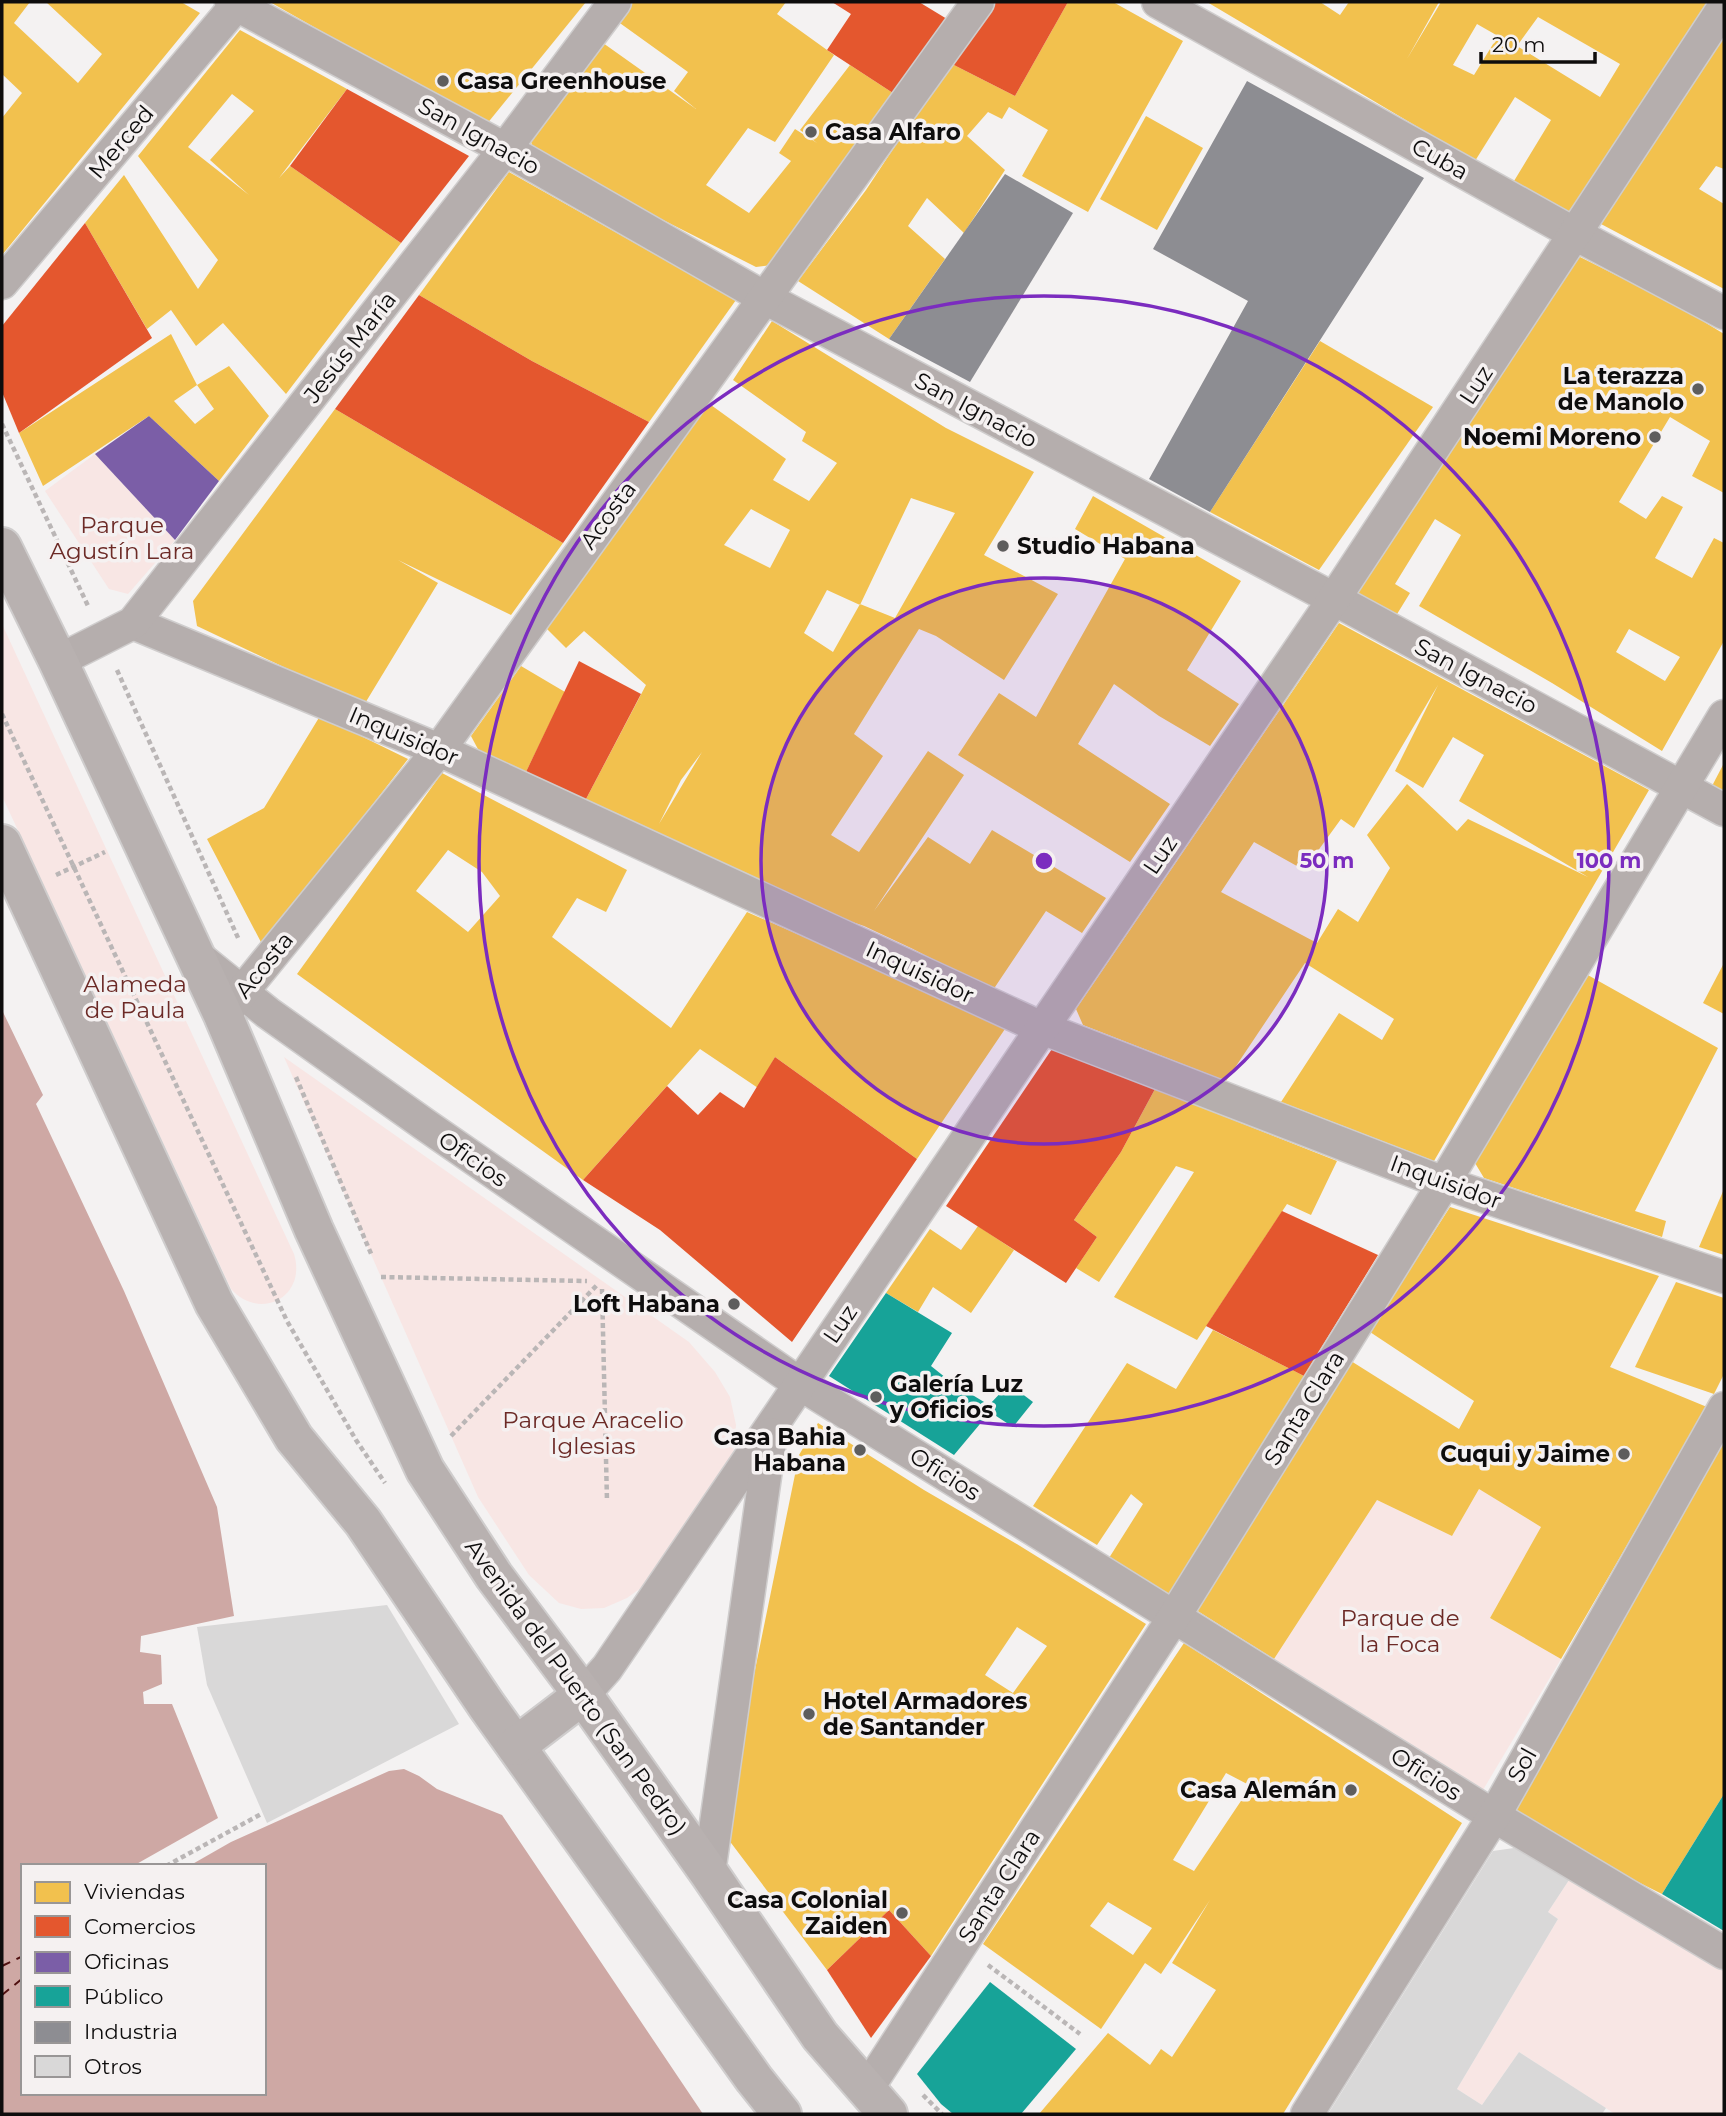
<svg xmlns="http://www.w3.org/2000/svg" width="1726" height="2116" font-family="Montserrat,sans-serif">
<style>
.green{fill:#f8e6e4}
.water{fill:#cea8a4}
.homes{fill:#f2c14e;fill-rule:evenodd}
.shops{fill:#e4572e}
.offices{fill:#7b5ea7}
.public{fill:#17a398}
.industry{fill:#8d8d92}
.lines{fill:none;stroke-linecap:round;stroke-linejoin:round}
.ferry{stroke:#4f0f0f;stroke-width:2;stroke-dasharray:9 7;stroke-linecap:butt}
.building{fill:#d9d8d8}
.street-casing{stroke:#cfcdcd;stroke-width:35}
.primary-casing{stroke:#cfcdcd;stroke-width:42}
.path{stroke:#bab6b6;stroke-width:4.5;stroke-dasharray:5 3.5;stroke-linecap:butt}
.street{stroke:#b5aead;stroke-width:32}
.primary{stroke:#b8b1b0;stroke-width:38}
.ring{fill:none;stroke:#7b2cbf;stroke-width:3.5}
.poi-dot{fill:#5e5d5d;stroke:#f5f1f1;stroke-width:2.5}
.labels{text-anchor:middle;stroke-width:7;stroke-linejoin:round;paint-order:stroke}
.poi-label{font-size:23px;font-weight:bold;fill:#0e0d0d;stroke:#f5f1f1;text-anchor:end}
.street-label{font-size:23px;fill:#0e0d0d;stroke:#f5f1f1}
.park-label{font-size:23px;fill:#6c2a26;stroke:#f5f1f1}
.centre{fill:#7b2cbf;stroke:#f5f1f1;stroke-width:3.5}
.ring-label{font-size:21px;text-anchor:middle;font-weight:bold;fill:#7b2cbf;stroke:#f5f1f1;stroke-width:7;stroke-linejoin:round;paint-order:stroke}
</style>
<rect width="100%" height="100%" fill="#f4f2f2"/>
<g class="green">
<path d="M95 454 175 540 128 594 109 589 45 491Z"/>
<path d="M2 624 294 1254C307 1296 261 1322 231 1289L2 796Z"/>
<path d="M284 1057 689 1342 715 1372 730 1397 736 1425 733 1458 648 1583 627 1598 604 1608 581 1609 559 1603 529 1575 478 1497Z"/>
<path d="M1479 1489 1541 1527 1490 1618 1561 1659 1483 1790 1274 1659 1377 1500 1452 1536Z"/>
<path d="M1571 1877 1724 1968V2114H1615L1519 2052 1482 2105 1457 2089 1558 1919 1548 1912Z"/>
</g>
<path class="water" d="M2 1010 43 1095 36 1104 124 1291 217 1507 234 1616 141 1636 140 1652 161 1655 162 1684 143 1692 144 1704H172L218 1818 133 1866H23V2093H264V1866H189L231 1842 389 1771 404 1769 419 1776 437 1789 502 1815 703 2114H2Z"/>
<g class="homes">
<path d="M2 2H30L14 23 78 83 102 54 46 2H181L200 13 2 255V118L22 93 2 74Z"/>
<path d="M270 2H586L486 125Z"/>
<path d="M632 2H786L777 14 834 55 775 142 748 128 706 185 749 213 791 161 779 153 795 129 817 143 800 130 850 65 896 95 779 264 756 267 580 178 533 148 529 136 603 43 696 109 674 91 688 72 617 21Z"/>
<path d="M1068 2H1113L1183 41 1088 212 1022 176 1048 130 1009 107 1002 119 988 112 967 136 1005 170 964 233 927 198 908 226 945 259 889 339 798 281 866 190 950 63 1015 96Z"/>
<path d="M1207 2H1320L1340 15 1349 2H1439L1407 59 1441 2H1713L1632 116 1570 215 1514 181 1551 120 1515 97 1475 161ZM1538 17 1620 64 1600 97 1517 46ZM1477 24 1498 36 1474 75 1453 65Z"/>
<path d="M240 30 347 89 279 178 290 166 401 243 286 394 223 323 196 346 171 310 147 329 85 223 124 175 198 289 218 260 138 156ZM232 94 254 111 210 160 249 195 188 147Z"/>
<path d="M1724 34V169L1716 166 1699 189 1724 204V289L1601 224Z"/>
<path d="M1146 116 1203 148 1157 230 1100 199Z"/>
<path d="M509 172 736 300 649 422 532 361 419 295Z"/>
<path d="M1576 255 1680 307 1724 334V493L1692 476 1710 441 1670 417 1619 502 1646 519 1662 496 1683 507 1655 558 1692 578 1714 538 1724 543V641L1662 751 1552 683 1419 606 1461 535 1435 519 1395 584 1410 593 1394 619 1353 593ZM1629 629 1680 657 1665 681 1616 652Z"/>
<path d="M772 321 946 428 1034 472 984 555 1058 594 1004 680 936 636 919 629 854 734 883 756 831 835 859 852 928 751 964 775 874 911 928 837 970 864 992 830 1106 898 1082 933 1046 911 993 990 913 949 864 926 820 911 718 861 585 801 646 685 584 631 566 648 542 624 704 400 786 459 773 480 809 501 837 463 802 441 806 432 733 380ZM911 498 955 513 895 618 860 604 833 652 804 633 827 590 860 605ZM751 509 790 530 770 568 724 545ZM702 752 659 824 681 780Z"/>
<path d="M171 334 197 385 174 401 195 424 214 409 197 385 229 366 269 416 219 481 149 416 43 486 19 433Z"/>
<path d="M1320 341 1433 407 1319 570 1210 512Z"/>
<path d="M335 409 563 543 511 615 398 560 438 583 364 705 197 626 193 601Z"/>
<path d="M1093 496 1241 581 1187 670 1239 704 1210 746 1159 716 1114 684 1078 744 1170 804 1130 862 958 755 999 693 1036 717 1125 559 1075 529Z"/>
<path d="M1339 623 1649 790 1434 1161 1281 1102 1339 1013 1382 1040 1394 1019 1305 963 1226 1081 1083 1025 1076 1009ZM1438 685 1395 771 1423 788 1453 737 1484 755 1459 801 1588 877 1468 819 1457 831 1407 784 1367 835 1390 868 1358 922 1338 909 1317 943 1221 892 1254 842 1304 870 1341 819 1354 828Z"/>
<path d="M521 666 565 692 525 774 480 753 471 736Z"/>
<path d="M320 716 408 759 263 946 207 839 264 808Z"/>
<path d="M1724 763V792L1712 786Z"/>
<path d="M442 773 627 870 606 912 577 898 552 937 671 1028 747 912 1007 1026 917 1159 775 1057 758 1088 700 1049 583 1180 297 974ZM448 850 482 872 500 896 468 932 416 891Z"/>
<path d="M1724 963V1014L1703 1003Z"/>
<path d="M1586 974 1718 1048 1635 1211 1666 1221 1662 1237 1484 1178 1475 1163Z"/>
<path d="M1155 1089 1337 1161 1311 1215 1287 1204 1197 1340 1114 1297 1194 1172 1176 1166 1099 1282 1076 1268 1097 1237 1074 1220 1121 1152Z"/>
<path d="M1724 1189V1255L1699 1247Z"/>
<path d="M1450 1207 1659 1276 1610 1367 1707 1407 1561 1659 1490 1618 1541 1527 1479 1489 1452 1536 1377 1500 1274 1659 1196 1610 1351 1361 1459 1429 1474 1401 1370 1332Z"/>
<path d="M978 1226 1014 1250 971 1313 933 1287 918 1312 886 1293 930 1229 961 1250Z"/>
<path d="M1676 1282 1724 1298V1374L1714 1394 1635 1367Z"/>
<path d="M1213 1330 1304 1376 1169 1594 1109 1558 1143 1504 1131 1494 1097 1545 1033 1506 1127 1363 1176 1389Z"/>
<path d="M818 1423 924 1490 1015 1543 1146 1624 931 1956 889 1910 827 1970 722 1831 799 1455ZM1017 1627 1047 1646 1013 1693 985 1675Z"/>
<path d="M1724 1430V1794L1662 1894 1586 1856 1509 1813Z"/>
<path d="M1184 1643 1462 1823 1283 2114H1039L1108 2033 1150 2065 1161 2049 1172 2057 1216 1990 1172 1963 1210 1900 1161 1974 1145 1963 1101 2029 983 1944ZM1226 1773 1251 1786 1194 1871 1173 1860ZM1108 1902 1152 1928 1133 1955 1090 1926Z"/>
</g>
<g class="shops">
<path d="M832 2H919L947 19 896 95 827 50 851 14Z"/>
<path d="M995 2H1068L1015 96 950 63Z"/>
<path d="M347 89 469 156 401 243 290 166Z"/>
<path d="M85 223 152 338 19 433 2 392V326Z"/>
<path d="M419 295 532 361 649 422 563 543 335 409Z"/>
<path d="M579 661 641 694 585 801 525 774Z"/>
<path d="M1052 1049 1155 1089 1121 1152 1074 1220 1097 1237 1066 1283 946 1206Z"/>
<path d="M775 1057 917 1159 792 1342 660 1230 583 1180 667 1086 698 1115 720 1092 744 1108Z"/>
<path d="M1282 1211 1378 1255 1304 1376 1206 1326Z"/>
<path d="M889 1910 931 1956 871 2038 827 1970Z"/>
</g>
<path class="offices" d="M149 416 219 481 175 540 95 454Z"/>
<g class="public">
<path d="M886 1293 952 1333 931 1366 951 1382 989 1405 1009 1384 1033 1402 1013 1427 990 1412 954 1455 829 1376Z"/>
<path d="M1724 1794V1931L1662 1894Z"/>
<path d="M990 1982 1076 2049 1021 2114H953L941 2104 917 2074Z"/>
</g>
<g class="industry">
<path d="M1247 81 1424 178 1210 512 1149 479 1248 301 1153 249Z"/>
<path d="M1005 174 1073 213 970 382 889 339Z"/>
</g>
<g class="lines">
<g class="ferry">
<path d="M2 1966 23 1956"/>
<path d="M2 1995 23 1978"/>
</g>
</g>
<g class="building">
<path d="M387 1605 459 1724 267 1823 207 1685 197 1627Z"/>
<path d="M1514 1848 1571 1877 1548 1912 1558 1919 1457 2089 1482 2105 1519 2052 1606 2108 1602 2114H1328L1493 1851Z"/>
</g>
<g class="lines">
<g class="street-casing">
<g id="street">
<path d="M231 2 505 149 765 298 1334 599 1724 810"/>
<path d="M1158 2 1575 234 1724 313"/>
<path d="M2 283 239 2"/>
<path d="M133 623 439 750 1042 1028 1444 1183 1724 1277"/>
<path d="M58 661 133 623 505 149 615 2"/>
<path d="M197 956 268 1013 424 1124 800 1384 1494 1816 1724 1953"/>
<path d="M229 1008 439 750 978 2"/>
<path d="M583 1695 607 1668 1334 599 1724 7"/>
<path d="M709 1873 771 1434"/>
<path d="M867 2089 1174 1617 1444 1183 1724 716"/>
<path d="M1307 2114 1494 1816 1724 1408"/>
</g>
</g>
<g class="primary-casing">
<g id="primary">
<path d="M2 547 58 661 223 1015 314 1230 425 1470 494 1576 583 1695 709 1873 820 2036 888 2114"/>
<path d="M2 844 214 1303 294 1438 363 1522 487 1706 754 2079 782 2114"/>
<path d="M516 1746 583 1695"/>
</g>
</g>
<g class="path">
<path d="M2 424 89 608"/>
<path d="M117 670 239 940"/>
<path d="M2 714 287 1321 356 1440 385 1483"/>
<path d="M56 875 105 852"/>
<path d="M296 1077 372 1256"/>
<path d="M381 1277 587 1281"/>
<path d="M602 1289 607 1501"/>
<path d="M451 1436 598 1284"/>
<path d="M166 1866 263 1813"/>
<path d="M988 1965 1080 2034"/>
<path d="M923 2095 942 2114"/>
</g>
<use href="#street" class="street"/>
<use href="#primary" class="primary"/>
</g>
<circle cx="1044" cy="861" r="283" fill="#7b2cbf" fill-opacity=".12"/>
<g class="ring">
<circle cx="1044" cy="861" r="283"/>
<circle cx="1044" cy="861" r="565"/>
</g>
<g class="poi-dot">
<circle cx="443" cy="81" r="7"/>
<circle cx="811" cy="132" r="7"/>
<circle cx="1698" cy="389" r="7"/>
<circle cx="1655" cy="437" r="7"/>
<circle cx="1003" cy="546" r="7"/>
<circle cx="734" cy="1304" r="7"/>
<circle cx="876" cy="1397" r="7"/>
<circle cx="860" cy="1450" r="7"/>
<circle cx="1624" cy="1454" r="7"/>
<circle cx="809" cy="1714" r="7"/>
<circle cx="1351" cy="1790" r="7"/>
<circle cx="902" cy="1913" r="7"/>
</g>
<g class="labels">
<g class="poi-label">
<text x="457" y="89" text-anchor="start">Casa Greenhouse</text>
<text x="825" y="140" text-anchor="start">Casa Alfaro</text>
<text x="1684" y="384">La terazza<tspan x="1684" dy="26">de Manolo</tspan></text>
<text x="1641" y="445">Noemi Moreno</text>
<text x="1017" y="554" text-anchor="start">Studio Habana</text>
<text x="720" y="1312">Loft Habana</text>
<text x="890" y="1392" text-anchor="start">Galería Luz<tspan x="890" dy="26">y Oficios</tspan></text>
<text x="846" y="1445">Casa Bahia<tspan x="846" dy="26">Habana</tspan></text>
<text x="1610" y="1462">Cuqui y Jaime</text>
<text x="823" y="1709" text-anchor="start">Hotel Armadores<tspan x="823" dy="26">de Santander</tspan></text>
<text x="1337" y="1798">Casa Alemán</text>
<text x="888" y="1908">Casa Colonial<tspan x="888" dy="26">Zaiden</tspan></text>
</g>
<g class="street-label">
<text transform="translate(479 136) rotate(29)" y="8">San Ignacio</text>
<text transform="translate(121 142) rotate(-50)" y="8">Merced</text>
<text transform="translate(1440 159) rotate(29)" y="8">Cuba</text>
<text transform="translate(350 347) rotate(-52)" y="8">Jesús María</text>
<text transform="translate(1476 385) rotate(-57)" y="8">Luz</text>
<text transform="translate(976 410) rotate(28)" y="8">San Ignacio</text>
<text transform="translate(608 515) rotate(-54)" y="8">Acosta</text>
<text transform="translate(1476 676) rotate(28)" y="8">San Ignacio</text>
<text transform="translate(404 736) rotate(23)" y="8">Inquisidor</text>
<text transform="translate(1160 855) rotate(-56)" y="8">Luz</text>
<text transform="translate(264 965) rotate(-51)" y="8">Acosta</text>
<text transform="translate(920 972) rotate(25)" y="8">Inquisidor</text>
<text transform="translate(473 1159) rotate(35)" y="8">Oficios</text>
<text transform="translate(1446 1182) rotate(20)" y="8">Inquisidor</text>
<text transform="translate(840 1324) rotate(-56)" y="8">Luz</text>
<text transform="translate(1304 1408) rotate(-58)" y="8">Santa Clara</text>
<text transform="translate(945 1474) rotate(32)" y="8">Oficios</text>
<text transform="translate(576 1687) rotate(54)" y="8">Avenida del Puerto (San Pedro)</text>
<text transform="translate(1522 1765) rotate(-61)" y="8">Sol</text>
<text transform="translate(1426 1774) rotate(32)" y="8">Oficios</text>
<text transform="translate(999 1886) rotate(-57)" y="8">Santa Clara</text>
</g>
<g class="park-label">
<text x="122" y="533">Parque<tspan x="122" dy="26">Agustín Lara</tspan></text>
<text x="135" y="992">Alameda<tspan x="135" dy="26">de Paula</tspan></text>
<text x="593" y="1428">Parque Aracelio<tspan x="593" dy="26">Iglesias</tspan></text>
<text x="1400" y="1626">Parque de<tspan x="1400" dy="26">la Foca</tspan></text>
</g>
</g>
<circle cx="1044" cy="861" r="10" class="centre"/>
<g class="ring-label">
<text x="1327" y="868">50 m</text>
<text x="1609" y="868">100 m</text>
</g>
<rect width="1726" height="2116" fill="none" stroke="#0e0d0d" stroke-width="7"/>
<rect x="21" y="1864" width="245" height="231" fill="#f5f1f1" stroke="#999696" stroke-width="2"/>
<rect x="35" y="1882" width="35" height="21" fill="#f2c14e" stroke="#999696" stroke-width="2"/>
<text x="84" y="1899" font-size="21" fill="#0e0d0d">Viviendas</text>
<rect x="35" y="1916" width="35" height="21" fill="#e4572e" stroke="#999696" stroke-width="2"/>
<text x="84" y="1934" font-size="21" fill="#0e0d0d">Comercios</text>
<rect x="35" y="1952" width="35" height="21" fill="#7b5ea7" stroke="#999696" stroke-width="2"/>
<text x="84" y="1969" font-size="21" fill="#0e0d0d">Oficinas</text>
<rect x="35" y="1986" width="35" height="21" fill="#17a398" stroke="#999696" stroke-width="2"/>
<text x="84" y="2004" font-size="21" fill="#0e0d0d">Público</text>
<rect x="35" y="2022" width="35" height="21" fill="#8d8d92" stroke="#999696" stroke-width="2"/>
<text x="84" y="2039" font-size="21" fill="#0e0d0d">Industria</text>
<rect x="35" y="2056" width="35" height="21" fill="#d9d8d8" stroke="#999696" stroke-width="2"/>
<text x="84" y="2074" font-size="21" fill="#0e0d0d">Otros</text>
<path d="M1481 52v10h114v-10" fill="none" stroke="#0e0d0d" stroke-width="3.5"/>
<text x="1492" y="52" font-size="21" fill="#0e0d0d" stroke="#f5f1f1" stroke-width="5" paint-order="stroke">20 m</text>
</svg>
